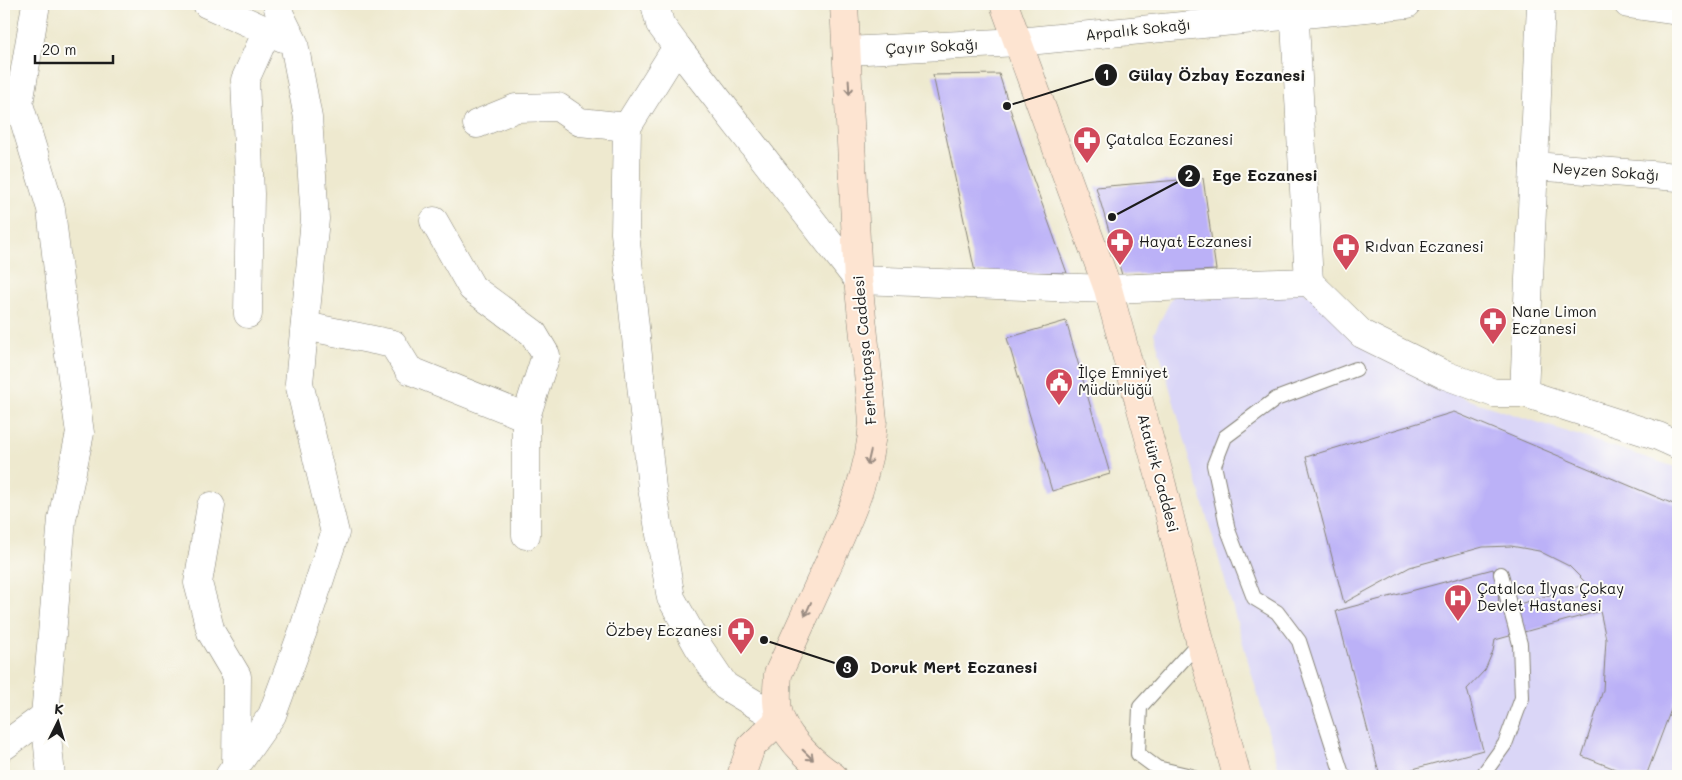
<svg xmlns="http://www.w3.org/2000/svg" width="1682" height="780" font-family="Mali,sans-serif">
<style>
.built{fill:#dad6f7}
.building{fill:#bbb1f7}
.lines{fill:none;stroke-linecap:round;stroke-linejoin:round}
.service-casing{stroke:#858276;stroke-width:16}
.minor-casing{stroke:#858276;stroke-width:29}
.secondary-casing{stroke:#858276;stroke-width:29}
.service{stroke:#fff;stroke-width:14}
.minor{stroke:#fff;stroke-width:28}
.secondary{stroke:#fde4d1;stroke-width:28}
.oneway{stroke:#988a80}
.labels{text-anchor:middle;stroke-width:4;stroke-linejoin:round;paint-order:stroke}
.street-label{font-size:15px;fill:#1c1c1c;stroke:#fdfcf7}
.poi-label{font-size:15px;fill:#1c1c1c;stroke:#fdfcf7;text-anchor:start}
.leader{fill:none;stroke:#1c1c1c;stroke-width:2}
.callout-dot{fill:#1c1c1c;stroke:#fdfcf7;stroke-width:2}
.mark-label{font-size:15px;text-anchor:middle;font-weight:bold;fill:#fff}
.callout-label{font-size:16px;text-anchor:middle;font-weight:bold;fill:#1c1c1c;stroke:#fdfcf7;stroke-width:4;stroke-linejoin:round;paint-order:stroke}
</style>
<rect width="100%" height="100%" fill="#fdfcf7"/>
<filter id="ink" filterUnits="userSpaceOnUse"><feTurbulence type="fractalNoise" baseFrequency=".02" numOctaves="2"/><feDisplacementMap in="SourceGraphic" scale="10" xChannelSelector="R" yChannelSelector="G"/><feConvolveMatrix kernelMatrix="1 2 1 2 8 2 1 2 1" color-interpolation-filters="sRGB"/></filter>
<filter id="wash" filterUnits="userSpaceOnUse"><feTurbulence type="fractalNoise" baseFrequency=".0096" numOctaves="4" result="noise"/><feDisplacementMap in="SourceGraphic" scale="20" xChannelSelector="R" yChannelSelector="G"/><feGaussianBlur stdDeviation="1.12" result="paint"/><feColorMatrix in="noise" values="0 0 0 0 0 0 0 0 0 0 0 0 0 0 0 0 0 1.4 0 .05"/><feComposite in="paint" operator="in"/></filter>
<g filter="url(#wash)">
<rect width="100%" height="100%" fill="#eee9cf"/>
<path class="built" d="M1177 288 1302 290 1466 399 1678 468V776H1281L1154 333Z"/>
<g id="blocks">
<g class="building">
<path d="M999 74 1028 165 1067 273 975 272 933 75Z"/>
<path d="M1203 178 1216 270 1122 275 1096 187Z"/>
<path d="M1066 321 1110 474 1052 491 1007 338Z"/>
<path d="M1454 412 1678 506V691L1646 776H1633L1582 756 1603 690 1606 639 1600 611 1495 640 1493 651 1485 670 1467 689 1483 750 1387 776H1380L1336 611 1493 569 1498 590 1499 610 1587 584 1569 566 1539 551 1511 546 1483 547 1410 567 1344 603 1306 457Z"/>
</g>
</g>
</g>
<g filter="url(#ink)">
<use href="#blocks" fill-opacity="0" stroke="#858276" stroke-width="1"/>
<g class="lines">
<g class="service-casing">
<g id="service">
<path d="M1191 776 1157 768 1138 754 1140 707 1200 641"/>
<path d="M1344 776 1341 771 1299 641 1277 612 1254 598 1228 530 1214 465 1225 437 1276 399 1356 369"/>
<path d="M1482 776 1505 744 1522 698 1520 644 1501 574"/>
</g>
</g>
<g class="minor-casing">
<g id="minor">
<path d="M36 4 19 104 51 209 62 306 80 433 62 519 45 716 51 776"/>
<path d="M207 4 283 38"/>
<path d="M655 4 660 24 677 47 858 280 1108 289 1309 282 1362 334 1445 375 1494 393H1524L1658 436 1678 445"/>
<path d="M1294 4 1309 282"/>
<path d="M1628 4 1678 11"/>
<path d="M677 47 627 127 625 233 652 488 671 598 698 646 725 686 780 719"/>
<path d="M847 51 1018 42 1407 4"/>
<path d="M477 124 516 108 558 107 580 122 627 127"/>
<path d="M1534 166 1678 177"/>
<path d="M434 221 472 288 533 333 546 355 526 417V535"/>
<path d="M248 314 250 194 245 80 267 31"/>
<path d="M305 326 393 344 409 370 526 417"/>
<path d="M1524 393 1541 4"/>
<path d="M211 506 198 583 211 632 237 676 236 766"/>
<path d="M4 746 45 716"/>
<path d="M229 776 272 715 304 628 335 533 299 383 315 219 308 118 294 43 280 15 277 4"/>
</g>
</g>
<g class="secondary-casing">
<g id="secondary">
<path d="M1004 4 1108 289 1162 485 1200 641 1237 776"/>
<path d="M741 776 751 747 780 719"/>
<path d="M833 776C814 764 790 741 781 720 775 706 777 689 778 674 794 639 810 604 826 569 848 521 871 473 873 420L858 280 844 4"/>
</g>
</g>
<use href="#service" class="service"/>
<use href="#minor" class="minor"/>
<use href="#secondary" class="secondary"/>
</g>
<defs><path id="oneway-shaft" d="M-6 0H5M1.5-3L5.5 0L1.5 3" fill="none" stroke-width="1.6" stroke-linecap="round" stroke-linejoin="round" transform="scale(1.25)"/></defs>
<g class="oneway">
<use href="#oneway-shaft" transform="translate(849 87) rotate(87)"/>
<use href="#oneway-shaft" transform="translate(869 458) rotate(103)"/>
<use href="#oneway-shaft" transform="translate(808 609) rotate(114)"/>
<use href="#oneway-shaft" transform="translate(808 755) rotate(44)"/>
</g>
</g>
<defs>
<g id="pharmacy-pin" transform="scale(1.4375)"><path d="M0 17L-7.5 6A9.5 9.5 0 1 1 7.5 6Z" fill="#d1495b" stroke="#fdfcf7"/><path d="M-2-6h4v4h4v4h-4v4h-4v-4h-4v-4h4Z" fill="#fff"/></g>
<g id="civic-pin" transform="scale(1.4375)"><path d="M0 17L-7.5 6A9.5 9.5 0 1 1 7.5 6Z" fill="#d1495b" stroke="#fdfcf7"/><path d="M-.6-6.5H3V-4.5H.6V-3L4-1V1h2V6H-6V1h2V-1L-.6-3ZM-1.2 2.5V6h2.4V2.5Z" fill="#fff"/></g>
<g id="hospital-pin" transform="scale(1.4375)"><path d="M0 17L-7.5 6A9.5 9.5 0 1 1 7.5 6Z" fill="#d1495b" stroke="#fdfcf7"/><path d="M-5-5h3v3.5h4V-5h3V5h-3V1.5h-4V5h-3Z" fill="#fff"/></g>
</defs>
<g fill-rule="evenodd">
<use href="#pharmacy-pin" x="1087" y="140"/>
<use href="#pharmacy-pin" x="1120" y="242"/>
<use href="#pharmacy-pin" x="1346" y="247"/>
<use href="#pharmacy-pin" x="1493" y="321"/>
<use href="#civic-pin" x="1059" y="382"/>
<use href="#hospital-pin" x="1458" y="598"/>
<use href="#pharmacy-pin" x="741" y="631"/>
</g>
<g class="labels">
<g class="street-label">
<text transform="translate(1138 30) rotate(-6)" y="5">Arpalık Sokağı</text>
<text transform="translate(932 47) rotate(-3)" y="5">Çayır Sokağı</text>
<text transform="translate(1606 172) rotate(4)" y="5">Neyzen Sokağı</text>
<text transform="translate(865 350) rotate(-95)" y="5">Ferhatpaşa Caddesi</text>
<text transform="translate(1158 473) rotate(75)" y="5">Atatürk Caddesi</text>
</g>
<g class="poi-label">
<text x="1106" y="145">Çatalca Eczanesi</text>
<text x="1139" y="247">Hayat Eczanesi</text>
<text x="1365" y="252">Rıdvan Eczanesi</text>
<text x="1512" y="317">Nane Limon<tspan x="1512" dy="17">Eczanesi</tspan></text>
<text x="1078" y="378">İlçe Emniyet<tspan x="1078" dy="17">Müdürlüğü</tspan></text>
<text x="1477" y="594">Çatalca İlyas Çokay<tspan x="1477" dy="17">Devlet Hastanesi</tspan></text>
<text x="722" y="636" text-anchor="end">Özbey Eczanesi</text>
</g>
</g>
<path class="leader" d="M1007 106L1106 75M1112 217L1189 176M764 640L847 667"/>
<g class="callout-dot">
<circle cx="1007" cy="106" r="5"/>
<circle cx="1112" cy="217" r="5"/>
<circle cx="764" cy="640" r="5"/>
<circle cx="1106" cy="75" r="12"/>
<circle cx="1189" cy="176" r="12"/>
<circle cx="847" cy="667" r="12"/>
</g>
<g class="mark-label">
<text x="1106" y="80">1</text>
<text x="1189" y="181">2</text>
<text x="847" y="673">3</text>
</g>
<g class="callout-label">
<text x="1217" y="81">Gülay Özbay Eczanesi</text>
<text x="1265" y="181">Ege Eczanesi</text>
<text x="954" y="673">Doruk Mert Eczanesi</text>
</g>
<rect width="1682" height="780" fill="none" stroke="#fdfcf7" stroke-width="20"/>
<g transform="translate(58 722) rotate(5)" stroke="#fdfcf7" stroke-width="4" paint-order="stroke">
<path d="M0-4L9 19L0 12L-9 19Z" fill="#1c1c1c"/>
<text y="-8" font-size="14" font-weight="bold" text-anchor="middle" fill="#1c1c1c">K</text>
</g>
<path d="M35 55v8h78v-8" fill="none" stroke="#1c1c1c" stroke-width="2.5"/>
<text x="42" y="55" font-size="15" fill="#1c1c1c" stroke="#fdfcf7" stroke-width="4" paint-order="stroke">20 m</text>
</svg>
